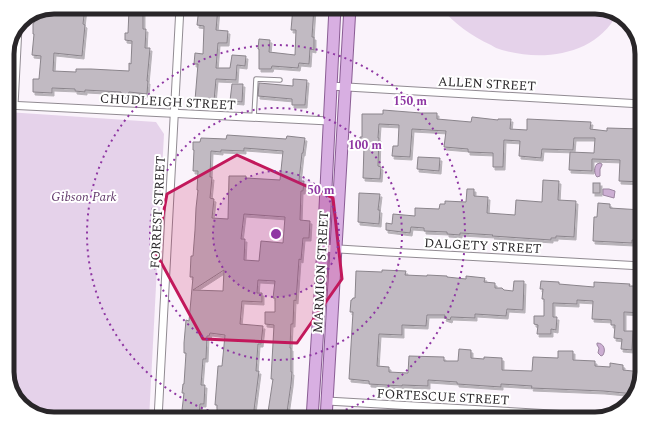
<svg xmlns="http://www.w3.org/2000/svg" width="649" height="426" viewBox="0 0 649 426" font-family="Spectral,serif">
  <defs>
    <filter id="shadow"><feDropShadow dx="2" dy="3" stdDeviation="0" flood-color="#0004"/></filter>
  </defs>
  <rect width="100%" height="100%" fill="#faf3fb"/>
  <g fill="#e5d2ea">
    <path d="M440,7H595L617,14C596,55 543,62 502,50C498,49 494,47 491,45C471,36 454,23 440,7Z"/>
    <path d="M7,112L156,122L164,134L149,419H54L28,411L7,375Z"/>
  </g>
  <g fill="#ccaed3" stroke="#9b85a0">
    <path d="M600,163L602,164V165L600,169V176L597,177C594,174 594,167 597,164Z"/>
    <path d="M603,189H609L615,191L614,198L603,195Z"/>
    <path d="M597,343C604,343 606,350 603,355L601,356L598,353L599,348L597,345Z"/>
  </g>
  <g fill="#c1bac2" stroke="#8a848b" fill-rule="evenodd" filter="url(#shadow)">
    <path d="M54,7H85L83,24L85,25L82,56L54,53L53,71L76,72V69H91L129,71V63L131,64L132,41L125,40V33H128L129,10L143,11V29H146L145,48H150L147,81H148L147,94L129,92L128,96L121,95V92L85,90V92L75,91V89L52,88V93L33,92V79H39L41,56L32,55L34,34H33V23H34L35,15Z"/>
    <path d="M199,7H218L216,30L228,31L227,43H218L216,68H230L232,55L246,56L245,66L237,65L236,80L216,79L214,101L195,100L198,64H194L195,53L203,54L204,26L197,25Z"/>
    <path d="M293,7H314L312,37H314V50L310,49L309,64L299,63L298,68L272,66L271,69H259V49H258L259,39L270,40L269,52L295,55L296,30H291Z"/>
    <path d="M293,79L307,80L305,105H292V99L258,96L259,83L293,86Z"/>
    <path d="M232,84H243L242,102L230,101Z"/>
    <path d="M383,110L421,113H437V119L471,122L472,117L498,120V119H511L510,129L527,130V119L591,122L590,129L607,131V128L642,129V182L619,181L620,160L592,159V171L569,170L570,152L594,153L595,138H574L573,150L542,149L541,158L519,156L520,141L504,140L503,167H493V153L468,152V149L444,147L446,131L412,129L410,157L392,156L393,146H398L399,125L379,124L378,138H379L378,166L381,167L380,179L363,178L364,146H360V137H362V114H383Z"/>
    <path d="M227,135L286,139L287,136L305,138L303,153H302L299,181H304L303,191H301L300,220L310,221L309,238H303L301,260L299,259L296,301L294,300L293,324H291L290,348H291V372H292L291,384L286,419H217V405H215L218,366H222L225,335L210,333L209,336H207L206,359H203L201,385H205L204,404H200L199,419H181L184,393H182L183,384H184L186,353H184V343L186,320L189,321L193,277H190L191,256H193L195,230L196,208L198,190H197L198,171H193L194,150H193V142H200L201,138L226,139ZM244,148L283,151L280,180L246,178V176H229L228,219L212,218L214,199L210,198L212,177H210L211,151L221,152V150L244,151ZM244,214L285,217L283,243L261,241L259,261L244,260L245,239H241ZM224,270L223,291L193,290ZM258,280L275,281L273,298H275V312H265V324L274,325L271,379H273L268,412L254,410L259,371H256L258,344H261L263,326L240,324L242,301L262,302V293H257Z"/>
    <path d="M418,157L440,158L439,171L417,169Z"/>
    <path d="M543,180L559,181L558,200L576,201L574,237L556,236V238H551V240L492,236L493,235L460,233V235L447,234V232L424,231V228L411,227L410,233L386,230V223L392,224L393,214L415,216V208L439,209L440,204H445V201L466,202L467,189H474V196L488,197L487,213L515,215L516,200L542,202Z"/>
    <rect x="593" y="183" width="7" height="10"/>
    <path d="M359,193L380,194L378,210H380L379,224L358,222Z"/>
    <path d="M598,203L610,204V208L642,210V241L632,240V243L593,241L594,217H597Z"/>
    <path d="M382,270L406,271L405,275L427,276V275L447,276V277L466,279V276L485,278L484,282L495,283V288H502L504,290L513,291L514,281H524L523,310L507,309L506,316L475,314V318L451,317L450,320L444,318L445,315H427L426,326L402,325V335L379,334L377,366L389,367V372L408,373L409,356L444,357V361H458L459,349L471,350V358L484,359V357L502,358V370L532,371L533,357L558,358V351H573V360L595,361V366L610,367V363L623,365V370L642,372L635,394L603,391L531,388L532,386L501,384V387L457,384V382L428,380V386L402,385V386L369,384V381L349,379L353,312H350L351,300H352L353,298H355L356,271L382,272Z"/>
    <path d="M541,281L559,282V284L594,287V282L630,284L629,286H642V313L624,312V331H633L632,350L621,349L622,339L614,338L615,325H611V320L592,319L593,301L577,300V304L553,303V317H557L556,330L551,329V334H537L538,325L534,324V316H544V299H542L543,289H540Z"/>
  </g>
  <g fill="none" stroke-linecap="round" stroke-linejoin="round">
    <defs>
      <path id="lane" d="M254,117L256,79L280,80"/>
      <g id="street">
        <path d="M330,86L642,104"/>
        <path d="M7,105L329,121"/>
        <path d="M14,106L18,27"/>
        <path d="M323,248L388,252L464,256L642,266"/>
        <path d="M7,282L9,253"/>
        <path d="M327,401L605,417"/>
        <path d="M158,419L180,7"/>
      </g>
      <g id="primary">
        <path d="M312,419L323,248L335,7"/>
        <path d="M326,419L350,7"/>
      </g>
    </defs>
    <use href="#lane" stroke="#918b92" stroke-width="5.5"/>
    <use href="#street" stroke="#918b92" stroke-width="9"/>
    <use href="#primary" stroke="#8a5d94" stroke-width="13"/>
    <use href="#lane" stroke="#fff" stroke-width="3.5"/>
    <use href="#street" stroke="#fff" stroke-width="7"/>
    <use href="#primary" stroke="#d8afe2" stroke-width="11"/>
  </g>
  <path fill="#c2185b" fill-opacity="0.2" stroke="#c2185b" stroke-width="3" stroke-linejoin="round" d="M237,155L333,198L342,279L297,343L203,339L156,253L167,194Z"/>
  <circle cx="276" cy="234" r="63" fill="#8f37a3" fill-opacity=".12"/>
  <g fill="none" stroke="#8f37a3" stroke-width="2" stroke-dasharray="2 4">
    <circle cx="276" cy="234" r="63"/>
    <circle cx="276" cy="234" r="126"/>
    <path d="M237 419A189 189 0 1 1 315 419"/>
  </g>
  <g text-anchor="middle" stroke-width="4" stroke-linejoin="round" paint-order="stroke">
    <g font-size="13" fill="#292629" stroke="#fff">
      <text transform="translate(487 83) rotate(3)" y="5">ALLEN STREET</text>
      <text transform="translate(168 101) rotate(3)" y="5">CHUDLEIGH STREET</text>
      <text transform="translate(157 212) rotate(-87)" y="5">FORREST STREET</text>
      <text transform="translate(483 245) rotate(3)" y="5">DALGETY STREET</text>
      <text transform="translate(320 272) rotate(-87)" y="5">MARMION STREET</text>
      <text transform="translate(443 396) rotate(3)" y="5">FORTESCUE STREET</text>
    </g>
    <g font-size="13" font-style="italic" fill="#61396a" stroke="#fff">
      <text x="84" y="201">Gibson Park</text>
    </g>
  </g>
  <path d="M0 0H649V426H0ZM54 14H595A40 40 0 0 1 635 54V372A40 40 0 0 1 595 412H54A40 40 0 0 1 14 372V54A40 40 0 0 1 54 14Z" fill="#fff" fill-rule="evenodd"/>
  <path fill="none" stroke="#292629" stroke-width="5" d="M54 14H595A40 40 0 0 1 635 54V372A40 40 0 0 1 595 412H54A40 40 0 0 1 14 372V54A40 40 0 0 1 54 14Z"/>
  <circle cx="276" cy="234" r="6" fill="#8f37a3" stroke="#fff" stroke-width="2"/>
  <g font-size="12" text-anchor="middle" font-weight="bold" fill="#8f37a3" stroke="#fff" stroke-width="4" stroke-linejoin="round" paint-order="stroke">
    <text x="410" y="105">150 m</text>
    <text x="365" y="149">100 m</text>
    <text x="321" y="194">50 m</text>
  </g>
</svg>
